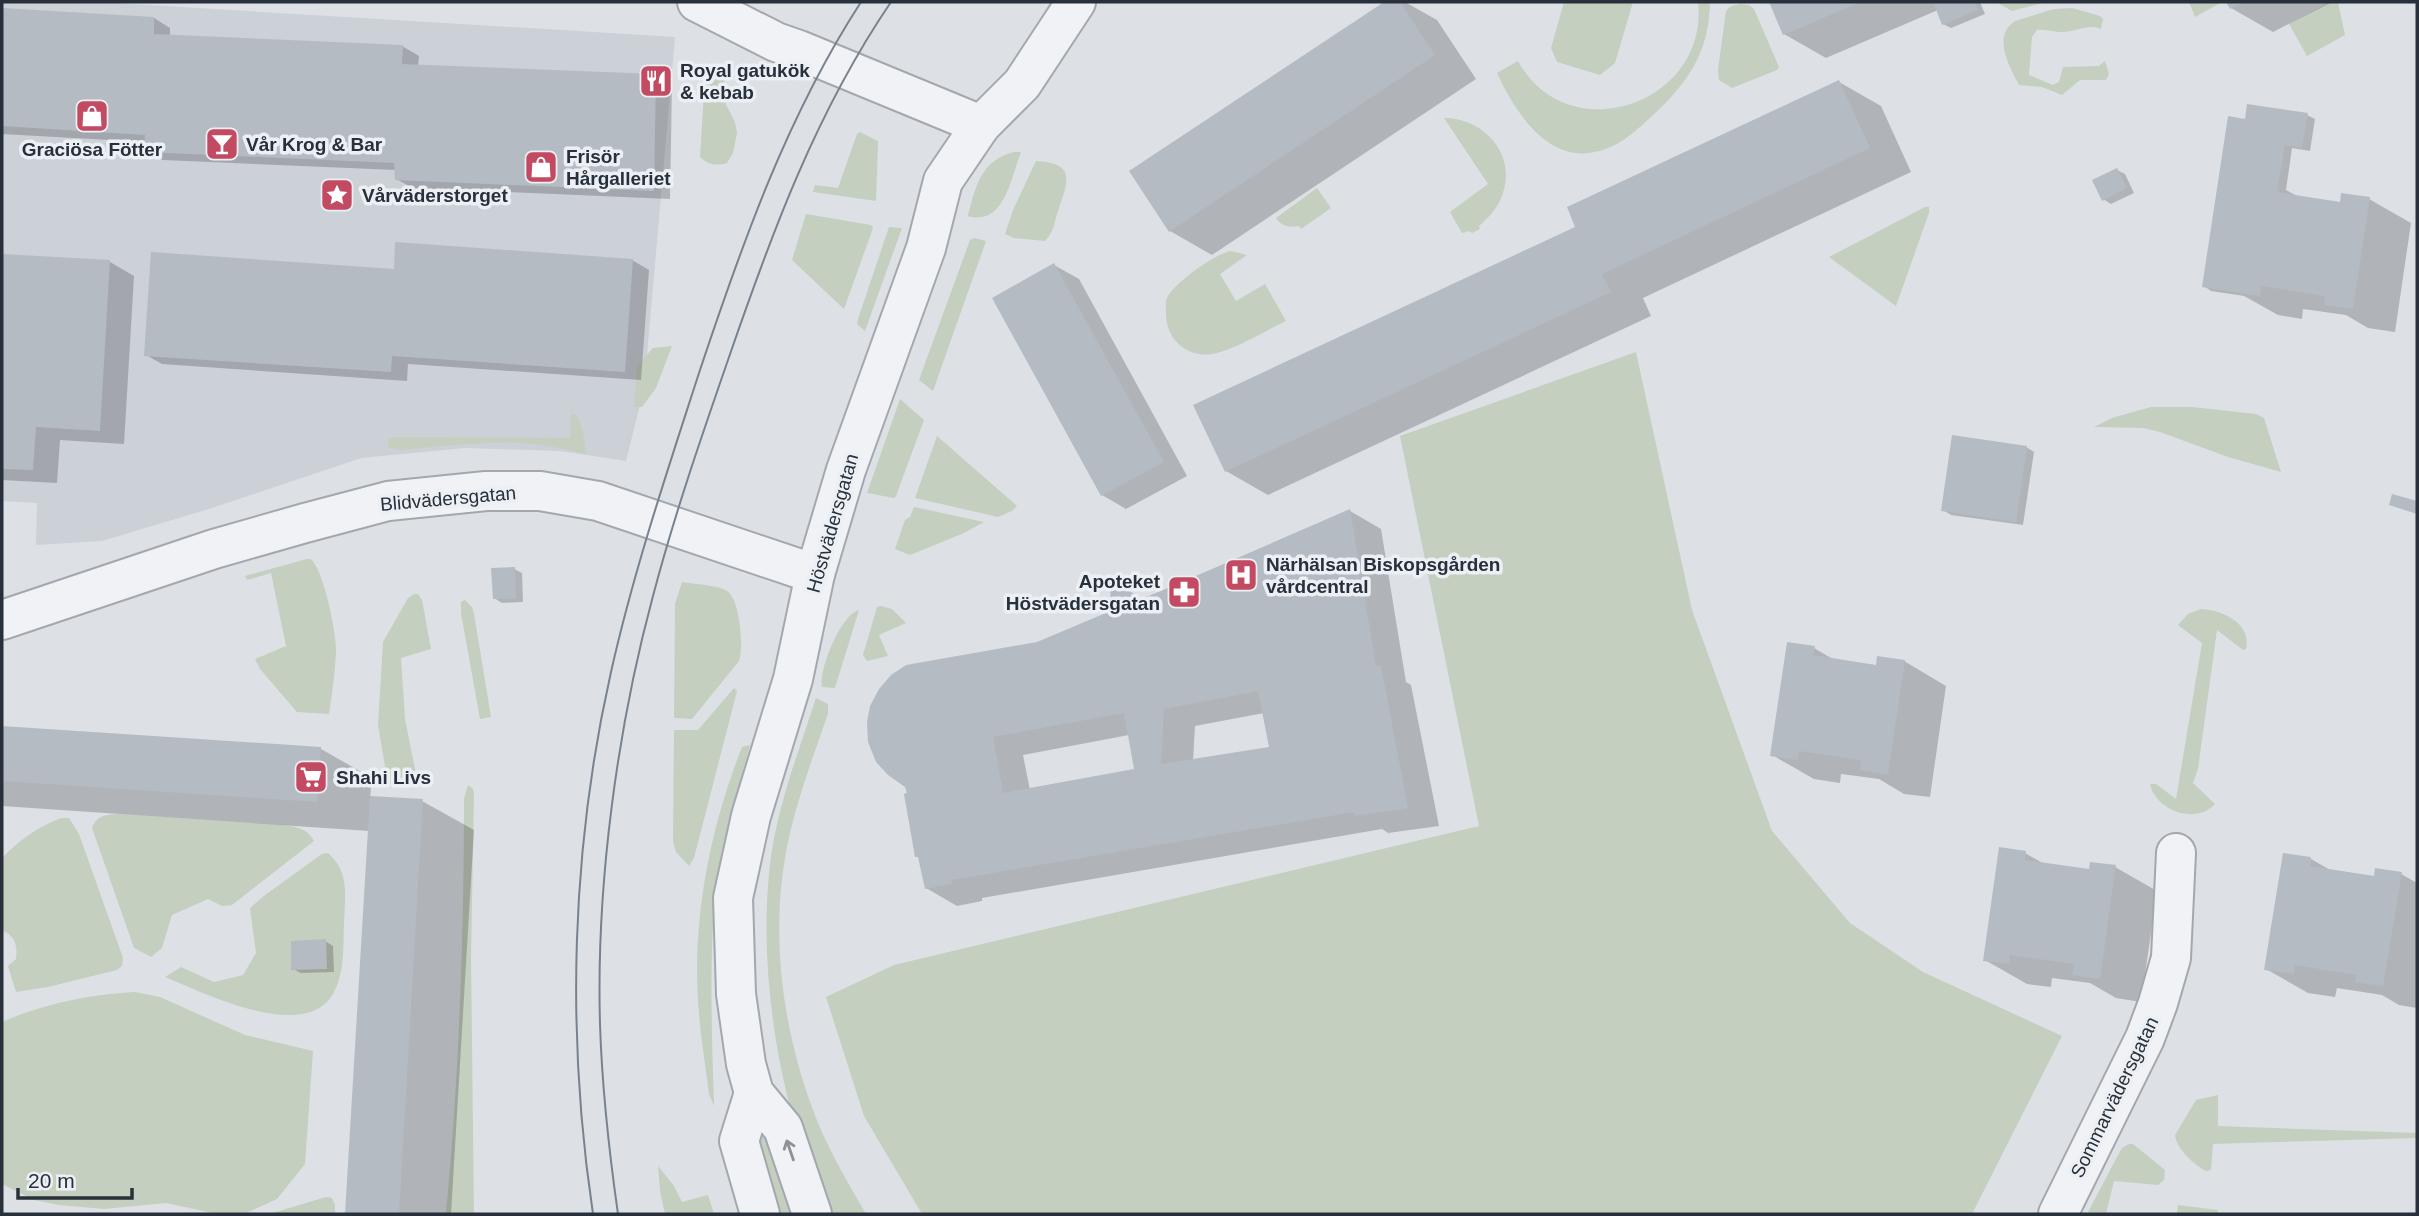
<svg xmlns="http://www.w3.org/2000/svg" width="2419" height="1216" viewBox="0 0 2419 1216" font-family="Arial,sans-serif">
  <rect width="100%" height="100%" fill="#dde1e6"/>
  <path fill="#ccd0d7" d="M2,2H98L675,37L644,389L626,461L560,451L465,448L361,458L212,508L102,541L36,545L37,503L2,501Z"/>
  <g fill="#c4cfbf">
    <path d="M1564,2H1633L1615,63L1600,75L1557,62L1551,48Z"/>
    <path d="M1698,2H1710C1709,53 1688,83 1651,117C1639,128 1624,142 1608,148C1553,171 1517,116 1497,73L1518,61C1568,152 1709,104 1698,2Z"/>
    <path d="M1996,2H2047L2012,11Z"/>
    <path d="M2189,2H2222L2195,17Z"/>
    <path d="M2330,2H2338L2345,35L2307,56L2289,24Z"/>
    <path d="M1741,4L1749,5L1754,9L1779,67L1777,70L1732,88L1719,80L1718,69L1726,11L1731,6Z"/>
    <path d="M2072,8L2100,16L2103,19L2101,29C2088,23 2074,33 2060,32C2052,32 2045,29 2037,30L2032,37L2029,75L2053,85L2059,82L2063,67L2099,66L2105,61L2109,74L2106,80H2080L2062,95L2042,87L2019,85C2009,66 1992,36 2015,21L2054,9Z"/>
    <path d="M720,71L724,72L726,105L735,122L737,133L733,153L727,163C716,166 708,165 700,157L704,92L707,82Z"/>
    <path d="M1444,118C1485,118 1518,156 1502,196C1497,209 1489,217 1479,226L1480,229L1472,233L1469,231L1462,233L1450,212L1488,184Z"/>
    <path d="M860,132L878,141L876,201L813,192L815,185L838,188L857,134Z"/>
    <path d="M1014,152H1021C1011,178 1004,227 968,216C975,186 982,160 1014,152Z"/>
    <path d="M1036,161C1078,163 1067,183 1058,211C1054,223 1054,232 1045,241L1014,238L1005,234L1013,210Z"/>
    <path d="M1317,188L1331,208L1301,229L1299,226C1288,228 1282,226 1276,218Z"/>
    <path d="M1925,207H1929V213L1896,306L1829,257Z"/>
    <path d="M806,214L871,225L873,228L844,309L792,260Z"/>
    <path d="M889,227L902,228L865,331L857,324L858,319Z"/>
    <path d="M974,238L986,241L933,391L919,380L970,240Z"/>
    <path d="M1231,251L1247,255L1220,274L1236,301L1265,284L1286,321C1264,331 1235,350 1212,354C1188,358 1166,340 1166,314C1166,309 1165,302 1167,298C1173,284 1216,253 1231,251Z"/>
    <path d="M672,346L656,388L642,407H634L637,366L653,348Z"/>
    <path d="M1636,352L1692,610L1772,831L1850,923L1923,972L2062,1036L1972,1214H922L864,1116L826,997L894,965L1479,826L1400,436Z"/>
    <path d="M900,399L924,420L896,496L894,498L867,493Z"/>
    <path d="M2151,407H2192L2256,414L2264,418L2281,472L2228,457L2160,432L2143,428L2094,427L2112,418Z"/>
    <path d="M571,414L577,415L583,432L586,454C571,451 557,447 542,445C495,439 446,446 399,450L388,447L389,439L396,437L570,438Z"/>
    <path d="M937,436L1017,506L1012,511L998,517L915,498Z"/>
    <path d="M914,507L984,522L964,533L910,555L895,549L905,520L910,517Z"/>
    <path d="M307,559H311C324,571 337,635 336,653C335,673 332,694 329,714L297,712L260,669L255,659L286,646L271,573L247,580L245,576Z"/>
    <path d="M682,582C693,584 718,585 727,591C740,599 744,648 739,661L692,719L674,718L675,604Z"/>
    <path d="M414,594H418L422,600L431,649L401,658L405,719L418,784H388L378,725L383,642L408,598Z"/>
    <path d="M465,600L472,607L474,614L491,717L480,719L461,613V602Z"/>
    <path d="M881,606L892,609L906,623L879,635L888,656L867,661L863,655L877,607Z"/>
    <path d="M2201,609C2222,610 2252,623 2246,649L2243,650L2217,630L2198,769L2193,783L2215,804C2196,825 2156,811 2150,784H2156L2176,799L2202,643L2178,625L2188,614Z"/>
    <path d="M859,610L835,688L822,687C818,672 840,615 859,610Z"/>
    <path d="M734,688L737,691L694,858L689,866L676,852L673,842L674,730H698Z"/>
    <path d="M816,698L828,704V714C813,757 796,802 787,847C770,934 782,1027 813,1110C826,1146 847,1181 866,1214H827C815,1181 802,1148 792,1114C770,1034 760,938 771,856C779,802 799,750 816,698Z"/>
    <path d="M750,745C737,795 720,846 715,897C709,966 712,1037 714,1106L709,1094C706,1068 701,1041 699,1014C691,924 709,831 742,747Z"/>
    <path d="M468,785L473,789L474,795L471,956L474,1214H446C459,1076 464,938 464,799Z"/>
    <path d="M118,814L283,825C297,827 307,828 314,841L232,905L222,906L208,899L172,915L162,948L151,957L134,948L92,828C97,815 105,815 118,814Z"/>
    <path d="M61,818H69L79,834L123,958L122,966L117,970L48,987L16,992L8,966L16,959C18,947 15,934 2,931V858C19,840 38,827 61,818Z"/>
    <path d="M328,853C350,872 345,896 344,923C343,945 345,971 334,992C307,1045 202,992 165,977L181,967L214,982L243,975L256,953L250,908L265,895L322,854Z"/>
    <path d="M135,992L160,997L245,1035L313,1051L305,1164L277,1199L244,1214H217L166,1203L104,1209L59,1205L34,1200L2,1184V1022C42,1004 91,994 135,992Z"/>
    <path d="M2218,1095V1126L2417,1133V1138L2213,1144L2211,1170L2206,1171C2194,1165 2176,1148 2175,1135L2196,1100Z"/>
    <path d="M768,1114L801,1214H778L751,1118Z"/>
    <path d="M2129,1144H2133L2165,1170L2164,1180L2158,1185L2114,1181L2106,1214H2087L2117,1157L2122,1148Z"/>
    <path d="M658,1166L674,1186L682,1202L708,1195L714,1214H665L660,1191Z"/>
    <path d="M326,1197L332,1198L335,1205V1214H269Z"/>
    <path d="M2178,1205L2218,1210V1214H2177Z"/>
  </g>
  <g fill="#0003" fill-rule="evenodd">
    <path d="M1387,2H1405L1437,20L1476,79L1212,255L1170,231L1131,172Z"/>
    <path d="M1771,2H1980L1985,14L1951,28L1943,24L1938,10L1826,58L1784,34Z"/>
    <path d="M2228,2H2332L2273,32L2231,8Z"/>
    <path d="M2,10L154,18L170,28V36L402,46L419,56L418,66L656,76L672,85L670,199L413,188L396,179V170L163,160L146,151V142L2,134Z"/>
    <path d="M1839,82L1881,106L1911,172L1643,298L1651,316L1268,495L1226,471L1578,227Z"/>
    <path d="M2307,115L2315,119L2310,151L2292,148L2286,190L2299,197L2341,204L2369,199L2411,223L2395,332L2368,328L2346,315L2303,309L2302,319L2278,315L2244,296L2211,291L2204,286L2247,121Z"/>
    <path d="M2117,170L2125,174L2134,193L2111,204L2103,199Z"/>
    <path d="M2,255L110,262L134,276L124,444L60,440L57,483L2,480Z"/>
    <path d="M632,260L649,270L641,380L408,364L407,381L162,364L146,355L395,271Z"/>
    <path d="M1054,265L1079,279L1187,476L1126,509L1102,495Z"/>
    <path d="M2026,447L2034,452L2023,525L1951,515L1943,510Z"/>
    <path d="M1350,511L1381,529L1406,682L1411,685L1439,826L1388,833L1382,829L982,898V901L957,906L926,888L920,858L1038,643ZM1264,713L1271,749L1193,761L1195,726ZM1129,735L1136,770L1030,790L1023,755Z"/>
    <path d="M514,569L522,573L523,602L502,603L494,598Z"/>
    <path d="M1814,648L1836,661L1877,667L1904,661L1946,686L1930,797L1904,794L1879,779L1841,774L1840,783L1814,779L1772,755Z"/>
    <path d="M2,727L321,749L372,778L370,798L422,801L474,830L451,1214H347L369,831L2,806Z"/>
    <path d="M2025,853L2046,865L2090,871L2115,867L2157,891L2141,1002L2116,998L2090,983L2052,978L2051,987L2027,984L1985,960Z"/>
    <path d="M2311,859L2332,871L2375,878L2401,874L2417,883V1008L2399,1005L2382,995L2337,988L2335,997L2308,993L2266,969Z"/>
    <path d="M325,941L333,946L334,972L301,973L293,969Z"/>
  </g>
  <g fill="#b5bbc2" fill-rule="evenodd">
    <path d="M1384,2H1400L1435,55L1169,232L1129,171Z"/>
    <path d="M1769,2H1861L1783,35Z"/>
    <path d="M1938,2H1975L1978,10L1942,25L1934,4Z"/>
    <path d="M2226,2H2244L2230,9Z"/>
    <path d="M2,8L154,17V34L403,45L402,64L656,74L654,191L395,180L394,163L144,152L145,135L2,126Z"/>
    <path d="M1839,80L1870,148L1602,274L1611,292L1225,472L1193,405L1575,227L1567,207Z"/>
    <path d="M2247,104L2308,113L2302,148L2285,145L2277,192L2340,202L2341,193L2370,197L2353,309L2324,305L2325,296L2261,286L2260,296L2202,287L2228,116L2245,119Z"/>
    <path d="M2117,168L2127,188L2102,201L2092,180Z"/>
    <path d="M395,242L633,259L625,372L392,356L391,372L144,356L151,252L394,269Z"/>
    <path d="M2,254L110,260L100,431L36,427L33,470L2,469Z"/>
    <path d="M1054,263L1164,462L1101,496L992,298Z"/>
    <path d="M1952,435L2027,446L2016,522L1941,511Z"/>
    <path d="M2392,494L2417,501V514L2389,505Z"/>
    <path d="M1350,509L1376,666H1381L1408,808L1355,816L1354,812L951,880L952,884L925,889L918,857H915L904,794L907,793L905,787L888,775L876,762L868,742L867,722L870,706L879,689L891,675L906,665L1037,642L1113,610L1108,579L1143,599ZM1258,691L1269,747L1161,764L1164,709ZM1124,713L1134,769L1003,793L993,737Z"/>
    <path d="M515,567L516,599H493L491,568Z"/>
    <path d="M1787,642L1815,646L1813,655L1876,665L1877,656L1905,660L1888,775L1860,770L1861,760L1799,751L1798,760L1770,756Z"/>
    <path d="M2,726L321,747L317,802L2,781Z"/>
    <path d="M370,796L423,799L399,1214H345Z"/>
    <path d="M1999,847L2026,851L2025,860L2089,869L2090,862L2116,865L2100,979L2072,975L2074,964L2010,955L2009,964L1983,961Z"/>
    <path d="M2283,853L2311,857L2310,866L2374,876L2375,868L2402,872L2383,986L2355,982L2356,975L2295,965L2294,974L2264,970Z"/>
    <path d="M326,939L327,969L291,970V941Z"/>
  </g>
  <g fill="none" stroke-linecap="round" stroke-linejoin="round">
    <defs>
      <g id="minor">
        <path d="M697,2L776,42L799,50L981,125"/>
        <path d="M2,620L214,549L305,523L388,501L486,491H540L598,501L815,574"/>
        <path d="M754,1093L739,1141L760,1214"/>
        <path d="M812,1214L783,1128L754,1093L746,1064L736,994L733,898L751,816L793,679L815,574L846,470L926,248L943,181L981,125L1022,84L1076,2"/>
        <path d="M2058,1214L2145,1038L2158,1003L2171,958L2176,853"/>
      </g>
    </defs>
    <use href="#minor" stroke="#a3a8af" stroke-width="42"/>
    <use href="#minor" stroke="#f0f2f5" stroke-width="38"/>
    <g stroke="#78828e" stroke-width="2">
      <path d="M593,1214C566,1034 571,849 611,672C634,570 667,472 699,373C742,244 787,116 861,2"/>
      <path d="M618,1214C609,1151 602,1088 600,1024C596,886 617,729 653,596C674,516 701,438 728,360C771,235 816,112 891,2"/>
    </g>
  </g>
  <defs><path id="oneway-shaft" d="M-6 0H5M1.5-3L5.5 0L1.5 3" fill="none" stroke-width="1.6" stroke-linecap="round" stroke-linejoin="round" transform="scale(1.75)"/></defs>
  <use stroke="#8c9198" href="#oneway-shaft" transform="translate(790 1150) rotate(-109)"/>
  <defs>
    <symbol id="restaurant-square" viewBox="-11 -11 22 22"><rect x="-9" y="-9" width="18" height="18" rx="4" fill="#c34a63" stroke="#ecf0f4"/><path d="M-5-6h1v4h1v-4h1v4h1v-4h1v5L-1.5 .5V6h-2V.5L-5-1ZM5-6V6H3V1.5H1.5Q1.5-4 5-6Z" fill="#fff"/></symbol>
    <symbol id="shop-square" viewBox="-11 -11 22 22"><rect x="-9" y="-9" width="18" height="18" rx="4" fill="#c34a63" stroke="#ecf0f4"/><path d="M-5-2.5h2.3a2.7 3.5 0 0 1 5.4 0H5L5.5 6h-11ZM-1.5-2.5h3a1.5 2.3 0 0 0-3 0Z" fill="#fff"/></symbol>
    <symbol id="bar-square" viewBox="-11 -11 22 22"><rect x="-9" y="-9" width="18" height="18" rx="4" fill="#c34a63" stroke="#ecf0f4"/><path d="M-6-5H6L.8 .8V4.5H3.5V6h-7V4.5H-.8V.8Z" fill="#fff"/></symbol>
    <symbol id="sight-square" viewBox="-11 -11 22 22"><rect x="-9" y="-9" width="18" height="18" rx="4" fill="#c34a63" stroke="#ecf0f4"/><path d="M0-6L1.8-2.2L6-1.7L2.9 1.2L3.7 5.4L0 3.3L-3.7 5.4L-2.9 1.2L-6-1.7L-1.8-2.2Z" fill="#fff"/></symbol>
    <symbol id="hospital-square" viewBox="-11 -11 22 22"><rect x="-9" y="-9" width="18" height="18" rx="4" fill="#c34a63" stroke="#ecf0f4"/><path d="M-5-5h3v3.5h4V-5h3V5h-3V1.5h-4V5h-3Z" fill="#fff"/></symbol>
    <symbol id="pharmacy-square" viewBox="-11 -11 22 22"><rect x="-9" y="-9" width="18" height="18" rx="4" fill="#c34a63" stroke="#ecf0f4"/><path d="M-2-6h4v4h4v4h-4v4h-4v-4h-4v-4h4Z" fill="#fff"/></symbol>
    <symbol id="supermarket-square" viewBox="-11 -11 22 22"><rect x="-9" y="-9" width="18" height="18" rx="4" fill="#c34a63" stroke="#ecf0f4"/><path d="M-6-5.5h2.5l.6 2H6L4.5 2H-2.5L-4.4-4H-6ZM-1.5 3.2a1.3 1.3 0 1 0 .1 0ZM3 3.2a1.3 1.3 0 1 0 .1 0Z" fill="#fff"/></symbol>
  </defs>
  <g fill-rule="evenodd">
    <use href="#restaurant-square" x="637" y="62" width="38" height="38"/>
    <use href="#shop-square" x="73" y="97" width="38" height="38"/>
    <use href="#bar-square" x="203" y="125" width="38" height="38"/>
    <use href="#shop-square" x="522" y="148" width="38" height="38"/>
    <use href="#sight-square" x="318" y="176" width="38" height="38"/>
    <use href="#hospital-square" x="1222" y="556" width="38" height="38"/>
    <use href="#pharmacy-square" x="1165" y="573" width="38" height="38"/>
    <use href="#supermarket-square" x="292" y="758" width="38" height="38"/>
  </g>
  <g text-anchor="middle" stroke-width="7" stroke-linejoin="round" paint-order="stroke">
    <g font-size="19" font-weight="bold" fill="#28303b" stroke="#ecf0f4" text-anchor="start">
      <text x="680" y="77">Royal gatukök<tspan x="680" dy="22">&amp; kebab</tspan></text>
      <text x="246" y="151">Vår Krog &amp; Bar</text>
      <text x="92" y="156" text-anchor="middle">Graciösa Fötter</text>
      <text x="566" y="163">Frisör<tspan x="566" dy="22">Hårgalleriet</tspan></text>
      <text x="362" y="202">Vårväderstorget</text>
      <text x="1266" y="571">Närhälsan Biskopsgården<tspan x="1266" dy="22">vårdcentral</tspan></text>
      <text x="1160" y="588" text-anchor="end">Apoteket<tspan x="1160" dy="22">Höstvädersgatan</tspan></text>
      <text x="336" y="784">Shahi Livs</text>
    </g>
    <g font-size="19" fill="#28303b" stroke="#ecf0f4">
      <text transform="translate(448 498) rotate(-5)" y="7">Blidvädersgatan</text>
      <text transform="translate(832 523) rotate(-74)" y="7">Höstvädersgatan</text>
      <text transform="translate(2114 1097) rotate(-64)" y="7">Sommarvädersgatan</text>
    </g>
  </g>
  <rect width="2419" height="1216" fill="none" stroke="#28303b" stroke-width="7"/>
  <path d="M18 1188v10h114v-10" fill="none" stroke="#28303b" stroke-width="3.5"/>
  <text x="28" y="1188" font-size="21" fill="#28303b" stroke="#ecf0f4" stroke-width="5" paint-order="stroke">20 m</text>
</svg>
